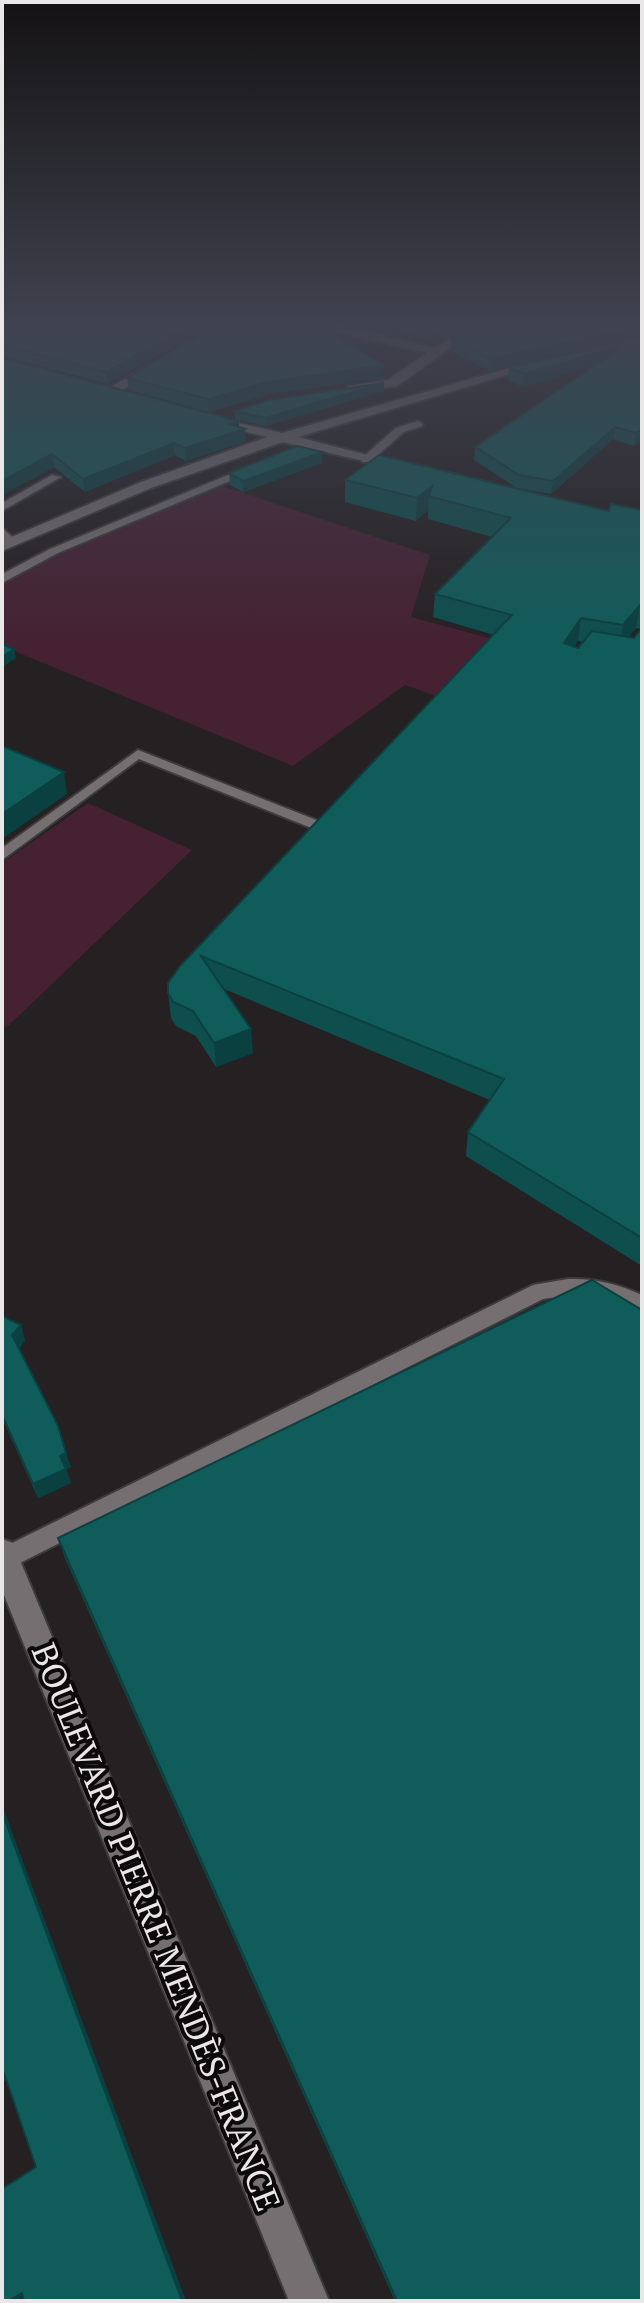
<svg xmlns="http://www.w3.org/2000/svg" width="644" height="2303" viewBox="0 0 644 2303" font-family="'PT Serif',serif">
  <rect width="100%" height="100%" fill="#252022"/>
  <g fill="#452132">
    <path d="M222,486L430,555L411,617L500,641L444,699L405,685L293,766L2,646V585L60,553Z"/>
    <path d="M88,803L192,850L7,1027L2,1025V863Z"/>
  </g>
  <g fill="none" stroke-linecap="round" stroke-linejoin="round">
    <defs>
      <g id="lane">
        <path d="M418,421L423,424L422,426L404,432L370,462H362V458L396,428Z"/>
        <path d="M252,465L257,468L256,470L58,553L2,583V574L50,549Z"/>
        <path d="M52,475L61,477L2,511V503Z"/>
        <path d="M2,528L15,539V543H7L2,538Z"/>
        <path d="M138,750L324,823L326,826L319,830L314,829L139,759L2,860V848Z"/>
        <path d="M568,1279C595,1278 618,1284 642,1295V1312C601,1298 588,1292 543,1299L12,1567L2,1569V1548L533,1285Z"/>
      </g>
      <g id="street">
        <path d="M340,325L435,348L469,325H482L397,386L353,393L347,389L348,386L388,380L427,353L336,332V326Z"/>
        <path d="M534,361L544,364L298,437L406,465V471L283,442L151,488L2,551V541L141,482L267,437L203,421V415L282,433Z"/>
        <path d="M149,364L159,367L116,394L105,391Z"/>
      </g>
      <path id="secondary" d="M2,1539L13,1543L17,1553L329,2301H289L2,1590Z"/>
    </defs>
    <use href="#lane" stroke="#3e3b3c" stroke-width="4"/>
    <use href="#street" stroke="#3e3b3c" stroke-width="4"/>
    <use href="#secondary" stroke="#3e3b3c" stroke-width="4"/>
    <use href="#lane" fill="#756f71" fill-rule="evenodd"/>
    <use href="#street" fill="#756f71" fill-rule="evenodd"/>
    <use href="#secondary" fill="#756f71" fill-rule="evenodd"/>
  </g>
  <g fill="#0e4f4e" fill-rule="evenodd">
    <path d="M2,325H210L108,384L2,356Z"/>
    <path d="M396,325H464L436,344Z"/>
    <path d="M642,325V337L490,371L450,351L451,339Z"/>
    <path d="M642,338V440L634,446L613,439L551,494L517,488L474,460L475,447L595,365L523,387L508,380L509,367Z"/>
    <path d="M2,358L239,421V427L246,441L186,461L175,455L85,492L54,467L2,495Z"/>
    <path d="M127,378H383L268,394L209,412L129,390Z"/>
    <path d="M384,391L265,426L235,419V411Z"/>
    <path d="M322,463L243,492L230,485L229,473Z"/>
    <path d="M345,480L609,511L642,510V1266L466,1156L468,1132L490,1100L224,989L253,1053L216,1067L196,1036L176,1026L171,1018L168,993L494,635L433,617L435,594L492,537L428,519V510L416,521L345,502ZM636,628L641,629L634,638L628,637ZM578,641L583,642L578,648L574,647Z"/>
    <path d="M2,1313L4,1317L25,1340L19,1349L71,1467L66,1469L71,1483L38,1498L2,1418Z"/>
    <path d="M58,1538L642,2301H395L65,1558Z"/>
  </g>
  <g fill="#0b4040">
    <path d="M189,325H210L108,384L106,372Z"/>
    <path d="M447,325H464L436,344V332Z"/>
    <path d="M642,326V337L490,371L491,359Z"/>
    <path d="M625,345L623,357L523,387L524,374Z"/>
    <path d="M384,365L383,378L268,394L209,412L208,399L267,382Z"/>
    <path d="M384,383V391L265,426V418Z"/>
    <path d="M239,421V431L245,429L246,441L186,461L185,448L229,424Z"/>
    <path d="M615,427L613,439L551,494L553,481Z"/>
    <path d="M642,429V440L634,446L636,433Z"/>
    <path d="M174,443L175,455L85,492L83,479Z"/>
    <path d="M322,452V463L243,492V481Z"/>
    <path d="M52,454L54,467L2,495V481Z"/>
    <path d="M432,486L429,496L428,510L416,521L417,498Z"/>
    <path d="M640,605L636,628L619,649L623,625Z"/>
    <path d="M581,618L578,641L560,667L564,643Z"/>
    <path d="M14,649L16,658L2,667V657Z"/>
    <path d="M64,772L67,794L2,839V814Z"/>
    <path d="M251,1029L253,1053L216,1067L214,1043Z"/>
    <path d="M21,1325L25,1340L17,1351L12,1335Z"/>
    <path d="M66,1453L71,1467L66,1469L71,1483L38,1498L33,1484L60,1456Z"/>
    <path d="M2,1805L186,2301H182L2,1812Z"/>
    <path d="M4,2073L11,2078L2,2083V2074Z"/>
    <path d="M22,2293H29L16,2301H8Z"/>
  </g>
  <g fill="#105c5b" stroke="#0b4040" stroke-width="2">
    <path d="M2,325H189L106,372L2,345Z"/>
    <path d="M216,325H315L384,365L267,382L208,399L127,378Z"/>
    <path d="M421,325H447L436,332Z"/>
    <path d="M472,325H642V326L491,359L451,339Z"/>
    <path d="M642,338V429L636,433L615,427L553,481L519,475L475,447L625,345L524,374L509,367Z"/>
    <path d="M2,358L239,421L229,424L245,429L185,448L174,443L83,479L52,454L2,481Z"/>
    <path d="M384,383L265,418L235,411L270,400Z"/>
    <path d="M297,446L322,452L243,481L229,473Z"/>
    <path d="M379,455L609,511L611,504L642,510V605H640L623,625L581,618L564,643L578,648L592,631L634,638L642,628V1238L468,1132L504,1079L201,956L251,1029L214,1043L193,1011L173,1002L168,993V983L180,966L512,615L435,594L511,518L429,496L432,486L417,498L345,480Z"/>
    <path d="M2,644L14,649L2,657Z"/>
    <path d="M2,746L64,772L2,814Z"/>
    <path d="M592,1280L642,1310V2301H397L58,1538Z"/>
    <path d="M2,1313L4,1317L21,1325L12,1335L58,1426L66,1453L60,1456L66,1469L33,1484L2,1415Z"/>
    <path d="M2,1812L182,2301H24L22,2293L8,2301H2V2189L36,2167L4,2073L2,2074Z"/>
  </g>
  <linearGradient id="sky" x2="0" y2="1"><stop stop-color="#141213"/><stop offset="0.5" stop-color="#40424f"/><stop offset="1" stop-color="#40424f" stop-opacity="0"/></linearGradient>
  <rect width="644" height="647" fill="url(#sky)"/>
  <g text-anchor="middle" stroke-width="8" stroke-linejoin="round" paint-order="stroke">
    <g font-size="34" fill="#eae7e8" stroke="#0d0a0b">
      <text transform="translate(156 1927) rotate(68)" y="12">BOULEVARD PIERRE MENDÈS-FRANCE</text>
    </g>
  </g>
  <rect width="644" height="2303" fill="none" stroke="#eae7e8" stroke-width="8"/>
</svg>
